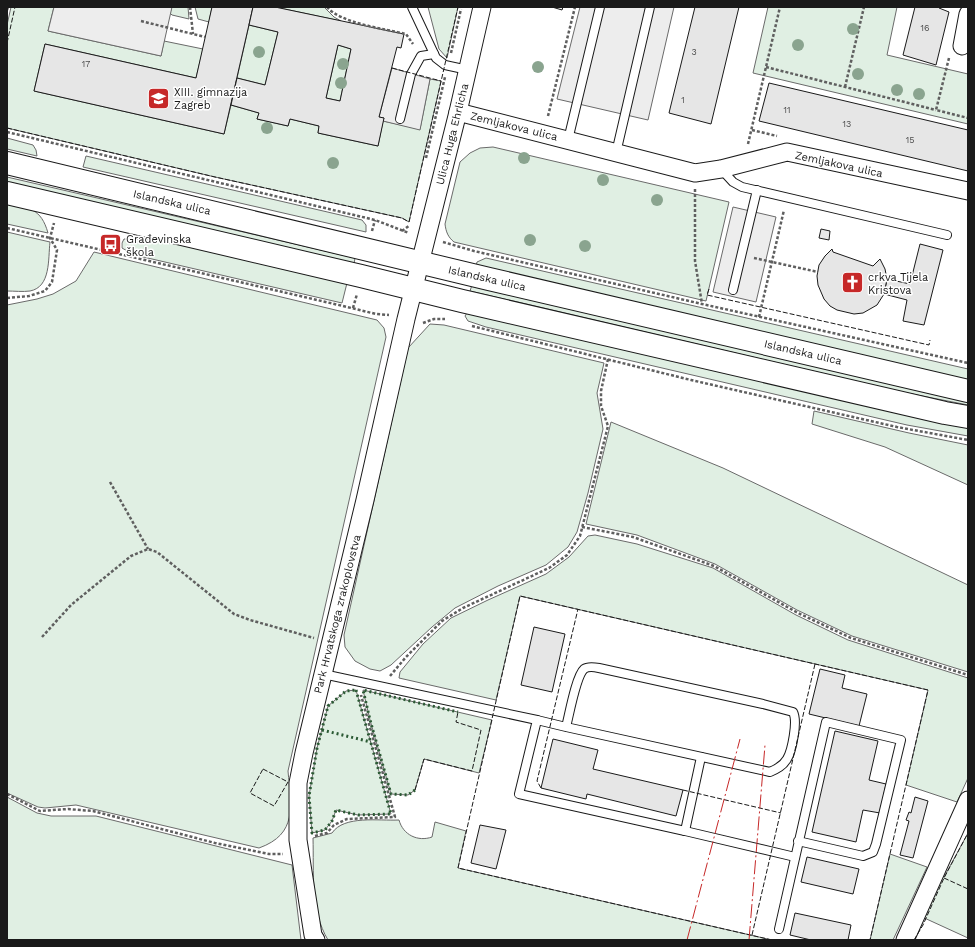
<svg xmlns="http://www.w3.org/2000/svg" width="975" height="947" viewBox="0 0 975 947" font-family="'Work Sans',sans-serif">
  <rect width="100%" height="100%" fill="#fff"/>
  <g fill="#e0efe3" stroke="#6a6a6a">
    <path d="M11,7H54L48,31L161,56L164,41L203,49L196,78L45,44L34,91L224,134L231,105L259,113L257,119L288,126L290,119L319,126L318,133L378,146L383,121L420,129L430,79L441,81L409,222L402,218L215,177L7,128V25Z"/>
    <path d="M172,7H188L189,19L172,15L170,13Z"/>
    <path d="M195,7H212L209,22L198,19Z"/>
    <path d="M275,7H324L334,17L341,21Z"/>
    <path d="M428,7H458L447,58L439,49Z"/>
    <path d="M768,7H897L887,55L968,74V124L753,73Z"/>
    <path d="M249,25L278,32L265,85L237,78Z"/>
    <path d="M338,45L351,49L340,101L326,98Z"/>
    <path d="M7,138L33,145L36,150L37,156L7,149Z"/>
    <path d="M493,147L729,202L706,301L454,242C448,237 446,232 445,224L460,162L470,153L480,148Z"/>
    <path d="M86,156L362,220L366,225V232L83,167Z"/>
    <path d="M7,177L355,258L354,264L7,183Z"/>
    <path d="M7,203C29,208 41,208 48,233L7,224Z"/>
    <path d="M7,232L50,242C48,259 51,287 30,291C23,292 14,291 7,291Z"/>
    <path d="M124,239L155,240L175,243L347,283L342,303L139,256L129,252L122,248V243Z"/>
    <path d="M94,252L377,320L384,328L386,337L288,771C291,806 298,834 259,848L76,805L45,808L38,807L7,793V305L37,299L53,294L76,281Z"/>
    <path d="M486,258L968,369V380L476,266L477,262Z"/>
    <path d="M472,285L968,399V405L902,392L470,291Z"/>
    <path d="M467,313L968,425V436L907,425L486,327L468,321L465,316Z"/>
    <path d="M430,324L444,325L604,363L597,393L603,429L588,493L577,532L568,547L546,565L498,586L455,608L432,627L391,665L380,671L370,669L355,661L345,647L344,635L408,348Z"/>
    <path d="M814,411L909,433L968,445V485L885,447L812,424Z"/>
    <path d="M611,422L723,468L968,585V672L852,636L797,610L715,564L637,535L586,524Z"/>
    <path d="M595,535L637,544L713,568L796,615L848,640L968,678V778L957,802L906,785L928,690L520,596L496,700L399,678L400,672L423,644L451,618L488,600L546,574L569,557L588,536Z"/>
    <path d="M356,690L391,814L358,815L336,810L332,821L325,830L312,833L309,796L317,748L328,706L346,691Z"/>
    <path d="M363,690L492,720L479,773L424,759L415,790L408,795L391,794L370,720Z"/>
    <path d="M7,797L37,813L51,816H96L292,865L301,940H7Z"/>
    <path d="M399,820C403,835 418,842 432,837L435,822L466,831L458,868L772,940H328C310,910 314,872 313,838L332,833C344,815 379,821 399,820Z"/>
    <path d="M968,833V938L920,916L939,875L944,877Z"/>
    <path d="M890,854L927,867L893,940H870Z"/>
  </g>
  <g fill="#ededed" stroke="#6a6a6a">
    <path d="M54,7H172L161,56L48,31Z"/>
    <path d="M580,7H674L648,120L557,99Z"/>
    <path d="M392,68L430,79L420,130L383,121L384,118L379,117Z"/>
    <path d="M733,207L776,217L756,302L713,292Z"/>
  </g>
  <g fill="#e6e6e6" stroke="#1a1a1a" fill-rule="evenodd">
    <path d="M212,7H253L224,134L34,91L45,44L196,78Z"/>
    <path d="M253,7H275L404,34L401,48L397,47L379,117L384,118L378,146L318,133L319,126L290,119L288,126L257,119L259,113L231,105L237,78L265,85L278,32L249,25ZM338,45L351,49L340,101L326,98Z"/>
    <path d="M552,7H563L562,10Z"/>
    <path d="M695,7H739L711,124L669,113Z"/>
    <path d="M915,7H939V8L949,12L936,65L903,55Z"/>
    <path d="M769,83L968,130V171L759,121Z"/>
    <path d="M821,229L830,231L829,240L819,238Z"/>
    <path d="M920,244L943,250L924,325L903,321L907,300L884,294L887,279L910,284Z"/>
    <path d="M832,249L833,252L873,266L880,259L885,269L887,279L884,294L877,305L863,313L854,314L837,310L830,306L824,299L818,285L817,276L819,265L825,256Z"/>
    <path d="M534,627L565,634L552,692L521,685Z"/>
    <path d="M820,669L845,675L842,688L867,694L859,726L809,714Z"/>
    <path d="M835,731L878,741L869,780L886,784L880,813L863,810L856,842L812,832Z"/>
    <path d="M553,739L598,750L593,769L683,790L676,816L587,794L586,799L541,788Z"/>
    <path d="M915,797L928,801L913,858L900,855L909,821L906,820L909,812L911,813Z"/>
    <path d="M480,825L506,830L496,869L471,863Z"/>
    <path d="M807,857L859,869L853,894L801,882Z"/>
    <path d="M795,913L851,925L848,940H811L790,935Z"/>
  </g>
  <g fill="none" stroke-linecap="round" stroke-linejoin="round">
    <defs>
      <g id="lane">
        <path d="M412,7L436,58L445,65L468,70"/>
        <path d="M400,119L411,74L421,56L434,54"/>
        <path d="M568,140L600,7"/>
        <path d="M616,153L650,7"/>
        <path d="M721,169L733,182L742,187L947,235"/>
        <path d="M733,290L757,190"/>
        <path d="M323,674L537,720L519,794L685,831L701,757"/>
        <path d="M537,720L566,727L770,772C777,769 783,766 787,759C792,751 798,721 793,712L763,704L599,668C594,667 588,666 584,669C576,676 569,716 566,727"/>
        <path d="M685,831L795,857"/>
        <path d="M779,929L826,722L901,740L876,844L873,852L863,856L798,841"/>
      </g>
      <g id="street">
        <path d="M962,46L968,14"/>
        <path d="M458,112L695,173L721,169L787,152L968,191"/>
        <path d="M316,940L313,935L298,840V783L304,753L365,500L406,319L458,112L482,7"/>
        <path d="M905,940L968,800"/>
      </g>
      <g id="secondary">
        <path d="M7,163L489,279L968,391"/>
        <path d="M7,193L361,276L462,301L945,413L968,417"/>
      </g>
    </defs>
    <use href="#lane" stroke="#1a1a1a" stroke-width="10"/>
    <use href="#street" stroke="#1a1a1a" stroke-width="19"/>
    <use href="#secondary" stroke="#1a1a1a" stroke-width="24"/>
    <g stroke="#5f5f5f" stroke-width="2.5" stroke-dasharray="3 2" stroke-linecap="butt">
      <path d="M190,7L193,34"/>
      <path d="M327,7C340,23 385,29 406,34L413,44"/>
      <path d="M7,10L8,7"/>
      <path d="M141,21L205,37"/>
      <path d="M451,53L461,9"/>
      <path d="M949,58L936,110L968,118"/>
      <path d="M766,67L936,110"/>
      <path d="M845,87L864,7"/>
      <path d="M548,116L575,7"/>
      <path d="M752,130L777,136"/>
      <path d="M7,132L375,220L409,233"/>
      <path d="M748,144L780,7"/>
      <path d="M426,158L445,77"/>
      <path d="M695,189V261L702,304"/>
      <path d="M7,228L343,306L376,314L389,315"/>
      <path d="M372,231L375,220"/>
      <path d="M402,231L410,225"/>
      <path d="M443,242L474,251L702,304L968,363"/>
      <path d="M754,258L818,272"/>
      <path d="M7,298L29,296L45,291L52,282L57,250L50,238L54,223"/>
      <path d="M353,308L357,294"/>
      <path d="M759,317L784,210"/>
      <path d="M423,323L434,319H445"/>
      <path d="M472,326L691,380L897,427L968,440"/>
      <path d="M110,482L148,549"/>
      <path d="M582,527L633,537L714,566L798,613L851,638L968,675"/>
      <path d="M42,637L71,605L131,556L148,549L157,552L234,614L250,620L314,638"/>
      <path d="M390,676L406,657L442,621L463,608L549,568L567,555L580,536L608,426L601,406V391L608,359"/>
      <path d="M7,794L40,811L68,809L93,811L215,843L269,854H283"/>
      <path d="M315,836L327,833L334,825L347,819L395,817L361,695"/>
    </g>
    <use href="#lane" stroke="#fff" stroke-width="8"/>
    <use href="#street" stroke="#fff" stroke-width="17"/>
    <use href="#secondary" stroke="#fff" stroke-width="22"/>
    <g stroke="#2b5a34" stroke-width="3" stroke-dasharray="2 3" stroke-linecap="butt">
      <path d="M356,690L391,814L358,815L336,810L332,821L325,830L312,833L309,796L317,748L328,706L346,691Z"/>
      <path d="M322,730L371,742"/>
      <path d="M415,790L408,795L391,794L370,720L363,690L458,712"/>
    </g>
    <g stroke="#1a1a1a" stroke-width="1" stroke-dasharray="5 2" stroke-linecap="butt">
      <path d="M7,43L15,7"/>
      <path d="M392,68L441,81"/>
      <path d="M7,128L215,177L402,218L409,222L458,7"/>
      <path d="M709,289L707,295L929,345L930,340"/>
      <path d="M263,769L288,782L274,806L250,793Z"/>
      <path d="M541,788L537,781L578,609"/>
      <path d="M415,790L424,759L472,771L481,730L456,722L458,712"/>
      <path d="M683,790L781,813"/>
      <path d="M944,878L968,889"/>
      <path d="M752,935L815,664"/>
      <path d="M772,940L458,868L520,596L928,690L870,940"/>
      <path d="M914,940L923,925L944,878L968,833"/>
    </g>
    <g stroke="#c62828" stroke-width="1" stroke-dasharray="14 3 2 3" stroke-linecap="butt">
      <path d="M687,940L740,739"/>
      <path d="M749,940L765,745"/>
    </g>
  </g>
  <g fill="#8aa48f">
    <circle cx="853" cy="29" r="6"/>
    <circle cx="798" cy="45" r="6"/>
    <circle cx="259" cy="52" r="6"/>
    <circle cx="343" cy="64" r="6"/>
    <circle cx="538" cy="67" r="6"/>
    <circle cx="858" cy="74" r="6"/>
    <circle cx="341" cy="83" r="6"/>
    <circle cx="897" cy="90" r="6"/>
    <circle cx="919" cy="94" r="6"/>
    <circle cx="267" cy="128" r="6"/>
    <circle cx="524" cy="158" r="6"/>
    <circle cx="333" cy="163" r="6"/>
    <circle cx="603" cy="180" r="6"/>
    <circle cx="657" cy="200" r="6"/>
    <circle cx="530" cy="240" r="6"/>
    <circle cx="585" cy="246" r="6"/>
  </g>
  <defs>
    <symbol id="school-square" viewBox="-11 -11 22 22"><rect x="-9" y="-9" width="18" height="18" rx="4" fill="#c62828" stroke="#fff"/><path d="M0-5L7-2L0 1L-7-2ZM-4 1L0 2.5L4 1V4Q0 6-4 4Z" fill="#fff"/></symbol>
    <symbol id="bus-square" viewBox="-11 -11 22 22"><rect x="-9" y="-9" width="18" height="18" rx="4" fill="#c62828" stroke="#fff"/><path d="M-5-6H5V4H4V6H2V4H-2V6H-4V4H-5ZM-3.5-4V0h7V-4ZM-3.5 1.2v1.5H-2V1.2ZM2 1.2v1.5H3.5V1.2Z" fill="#fff"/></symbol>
    <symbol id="church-square" viewBox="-11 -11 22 22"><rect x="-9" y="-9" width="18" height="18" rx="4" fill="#c62828" stroke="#fff"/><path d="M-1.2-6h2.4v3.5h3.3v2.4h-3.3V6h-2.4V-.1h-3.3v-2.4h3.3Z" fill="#fff"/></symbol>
  </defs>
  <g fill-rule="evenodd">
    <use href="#school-square" x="146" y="86" width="25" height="25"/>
    <use href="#bus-square" x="98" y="232" width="25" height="25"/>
    <use href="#church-square" x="840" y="270" width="25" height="25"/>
  </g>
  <g text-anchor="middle" stroke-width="3" stroke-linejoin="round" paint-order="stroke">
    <g font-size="9" fill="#4d4d4d">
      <text x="925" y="31">16</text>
      <text x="694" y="55">3</text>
      <text x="86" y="67">17</text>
      <text x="683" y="103">1</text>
      <text x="787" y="113">11</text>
      <text x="847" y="127">13</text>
      <text x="910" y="143">15</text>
    </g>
    <g font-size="11" fill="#1a1a1a" stroke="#fff" text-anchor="start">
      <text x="174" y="96">XIII. gimnazija<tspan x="174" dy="13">Zagreb</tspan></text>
      <text x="126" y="243">Građevinska<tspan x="126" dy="13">škola</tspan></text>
      <text x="868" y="281">crkva Tijela<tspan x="868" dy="13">Kristova</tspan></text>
    </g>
    <g font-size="11" fill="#1a1a1a" stroke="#fff">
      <text transform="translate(514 126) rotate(14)" y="4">Zemljakova ulica</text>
      <text transform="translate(452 134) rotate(-76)" y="4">Ulica Huga Ehrlicha</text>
      <text transform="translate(839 164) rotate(12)" y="4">Zemljakova ulica</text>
      <text transform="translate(172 202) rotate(13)" y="4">Islandska ulica</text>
      <text transform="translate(487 278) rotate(13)" y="4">Islandska ulica</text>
      <text transform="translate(803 352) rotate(13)" y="4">Islandska ulica</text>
      <text transform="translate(337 614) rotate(-76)" y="4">Park Hrvatskoga zrakoplovstva</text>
    </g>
  </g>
  <rect width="975" height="947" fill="none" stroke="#1a1a1a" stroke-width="16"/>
</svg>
